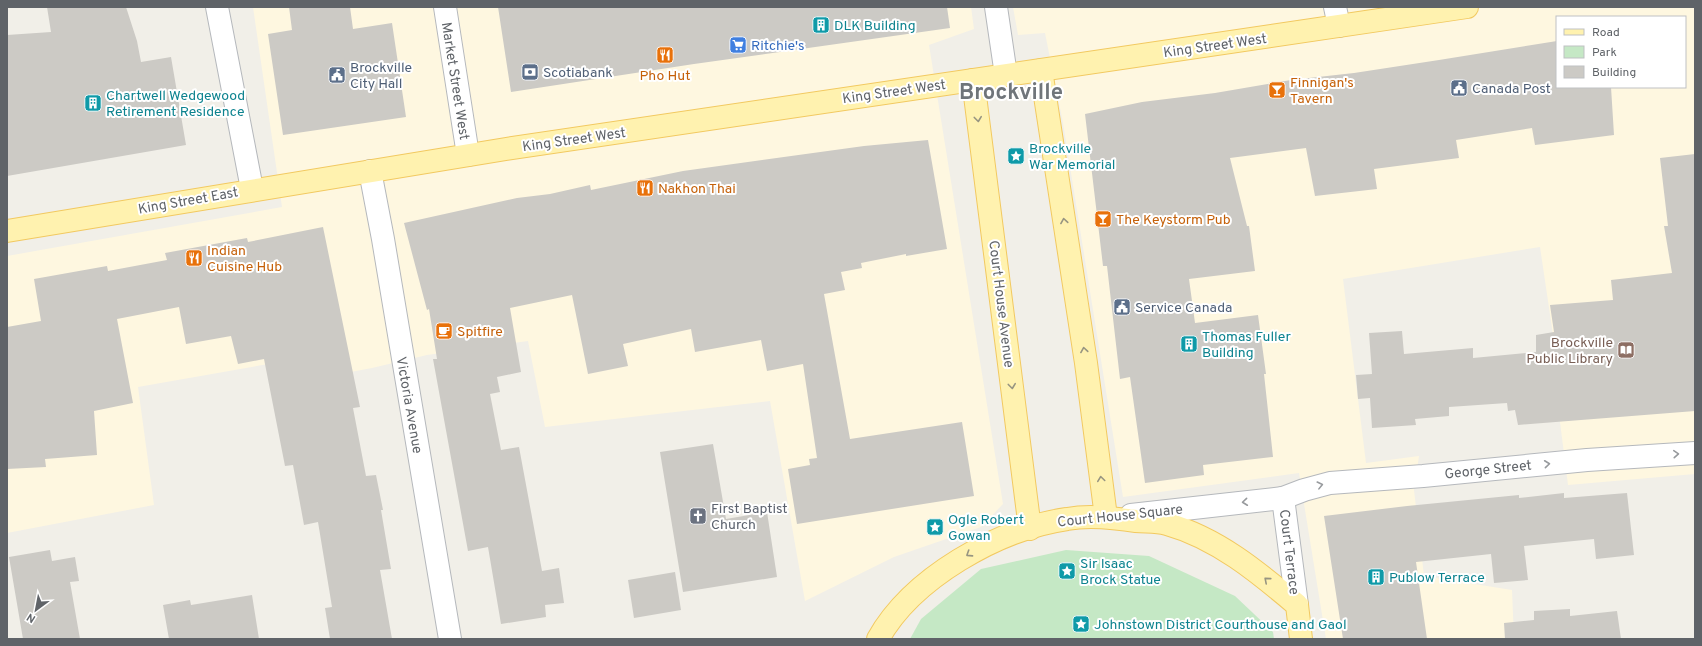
<svg xmlns="http://www.w3.org/2000/svg" width="1702" height="646" viewBox="0 0 1702 646" font-family="Overpass,sans-serif">
  <rect width="100%" height="100%" fill="#f1efe8"/>
  <g fill="#fef7e0" fill-rule="evenodd">
    <path d="M253,7H971L974,29L929,45L1003,504L981,527L894,557L805,601L770,401L545,427L528,341L427,355L372,368L292,383L285,361L138,387L154,505L7,533V256L282,207Z"/>
    <path d="M1013,7H1695V474L1568,485L1555,383L1560,382L1540,247L1343,279L1366,463L1419,456L1414,490L1424,576L1512,590L1514,639H1326L1299,473L1123,497L1063,123L1045,33L1018,35ZM1557,17H1685V87H1557Z"/>
  </g>
  <path fill="#c5e8c5" d="M1066,550L1149,556L1235,596L1273,632L1274,639H910L921,619L981,569Z"/>
  <g fill="#cccac5">
    <path d="M47,7H126L137,41L141,62L171,57L186,145L7,176V35L51,32Z"/>
    <path d="M289,7H350L353,29L392,23L406,117L283,135L268,34L292,30Z"/>
    <path d="M498,7H947L950,28L694,64L511,92Z"/>
    <path d="M1557,41V87H1611L1614,135L1535,145L1532,128L1456,140L1459,158L1374,169L1377,189L1315,196L1306,148L1230,158L1247,226H1249L1255,271L1189,279L1195,323L1258,315L1266,374H1264L1273,457L1203,465L1204,475L1145,483L1130,377L1120,379L1107,266H1103L1085,114L1142,102L1215,93L1291,80L1354,73L1439,60Z"/>
    <path d="M928,140L947,249L906,256V254L861,263L862,268L841,272L845,290L824,294L850,439L962,422L974,496L797,524L788,469L810,465L809,459L817,458L803,364L767,371L761,340L695,352L691,329L623,344L628,366L588,374L572,295L510,308L521,372L497,377L500,392L490,394L501,450L519,447L542,571L559,568L564,603L545,605L546,617L501,624L488,547L468,551L433,359H437L429,309L427,310L404,223L517,198L550,194L590,185L591,190L683,171L864,146Z"/>
    <path d="M1695,154V411L1518,425L1515,410L1508,411L1507,403L1449,407V416L1415,419L1416,425L1372,428L1370,398L1358,399L1356,375L1372,374L1369,333L1402,331L1404,354L1473,348V358L1536,352V335L1554,332L1550,305L1613,300L1611,280L1672,273L1664,226H1668L1660,158Z"/>
    <path d="M323,227L360,407L353,408L366,476L376,475L383,510H381L391,569L380,570L392,639H330L325,608L332,607L318,522L304,525L293,465L285,466L264,359L238,364L231,336L186,344L179,307L117,319L133,403L94,411L97,455L45,459L46,467L7,469V327L41,321L34,279L107,266L108,271L167,260L165,253L247,238L248,242Z"/>
    <path d="M713,444L726,519L767,512L777,577L683,592L660,452Z"/>
    <path d="M1564,493V498L1627,493L1634,555L1596,559L1594,539L1524,546L1528,580L1494,583L1491,554L1416,562L1427,639H1343L1324,516L1407,506L1519,495V498Z"/>
    <path d="M50,550L52,561L75,557L79,581L70,582L80,639H23L9,557Z"/>
    <path d="M675,572L681,610L634,618L628,580Z"/>
    <path d="M252,595L259,639H169L163,605L190,600L191,605Z"/>
    <path d="M1570,609V616L1617,611L1621,639H1505L1504,623L1534,620V611Z"/>
  </g>
  <g fill="none" stroke-linecap="round" stroke-linejoin="round">
    <defs>
      <g id="minor">
        <path d="M217,7L252,189"/>
        <path d="M445,7L468,155"/>
        <path d="M996,7L1006,75"/>
        <path d="M1335,7L1339,26"/>
        <path d="M370,171L383,239L450,639"/>
        <path d="M1283,498L1297,605"/>
        <path d="M1131,515L1283,498L1304,490L1330,483L1423,476L1587,460L1695,453"/>
      </g>
      <g id="major">
        <path d="M1041,70L1086,363L1106,517"/>
        <path d="M973,80L1030,529"/>
        <path d="M7,231L506,149L1467,7"/>
        <path d="M878,639C912,578 998,529 1067,519C1090,515 1113,518 1136,521C1146,522 1157,521 1167,524C1217,538 1258,572 1297,605L1301,639"/>
      </g>
    </defs>
    <use href="#minor" stroke="#b5b8bc" stroke-width="24"/>
    <use href="#major" stroke="#f2c960" stroke-width="24"/>
    <use href="#minor" stroke="#fff" stroke-width="22"/>
    <use href="#major" stroke="#fff2af" stroke-width="22"/>
  </g>
  <defs><path id="oneway-chevron" d="M-2-3.5L2.5 0L-2 3.5" fill="none" stroke-width="1.6" stroke-linecap="round" stroke-linejoin="round"/></defs>
  <g stroke="#979581">
    <use href="#oneway-chevron" transform="translate(978 119) rotate(83)"/>
    <use href="#oneway-chevron" transform="translate(1064 221) rotate(-99)"/>
    <use href="#oneway-chevron" transform="translate(1084 350) rotate(-99)"/>
    <use href="#oneway-chevron" transform="translate(1012 386) rotate(83)"/>
    <use href="#oneway-chevron" transform="translate(1101 479) rotate(-98)"/>
    <use href="#oneway-chevron" transform="translate(969 554) rotate(147)"/>
    <use href="#oneway-chevron" transform="translate(1267 580) rotate(-139)"/>
  </g>
  <g stroke="#979a9d">
    <use href="#oneway-chevron" transform="translate(1676 454) rotate(-4)"/>
    <use href="#oneway-chevron" transform="translate(1547 464) rotate(-6)"/>
    <use href="#oneway-chevron" transform="translate(1320 485) rotate(-14)"/>
    <use href="#oneway-chevron" transform="translate(1245 502) rotate(174)"/>
  </g>
  <defs>
    <symbol id="building-square" viewBox="-11 -11 22 22"><rect x="-9" y="-9" width="18" height="18" rx="4" fill="#0f9aa8" stroke="#fff"/><path d="M-4-6H4V6H1V3H-1V6H-4ZM-2.5-4.3h1.7v1.8h-1.7ZM.8-4.3h1.7v1.8H.8ZM-2.5-1h1.7V.8h-1.7ZM.8-1h1.7V.8H.8Z" fill="#fff"/></symbol>
    <symbol id="supermarket-square" viewBox="-11 -11 22 22"><rect x="-9" y="-9" width="18" height="18" rx="4" fill="#3f7fe0" stroke="#fff"/><path d="M-6-5.5h2.5l.6 2H6L4.5 2H-2.5L-4.4-4H-6ZM-1.5 3.2a1.3 1.3 0 1 0 .1 0ZM3 3.2a1.3 1.3 0 1 0 .1 0Z" fill="#fff"/></symbol>
    <symbol id="restaurant-square" viewBox="-11 -11 22 22"><rect x="-9" y="-9" width="18" height="18" rx="4" fill="#e8710a" stroke="#fff"/><path d="M-5-6h1v4h1v-4h1v4h1v-4h1v5L-1.5 .5V6h-2V.5L-5-1ZM5-6V6H3V1.5H1.5Q1.5-4 5-6Z" fill="#fff"/></symbol>
    <symbol id="bank-square" viewBox="-11 -11 22 22"><rect x="-9" y="-9" width="18" height="18" rx="4" fill="#5c6f8a" stroke="#fff"/><path d="M-6-4H6V4H-6ZM0-2.3a2.3 2.3 0 1 0 0 4.6a2.3 2.3 0 1 0 0-4.6Z" fill="#fff"/></symbol>
    <symbol id="civic-square" viewBox="-11 -11 22 22"><rect x="-9" y="-9" width="18" height="18" rx="4" fill="#5c6f8a" stroke="#fff"/><path d="M-.6-6.5H3V-4.5H.6V-3L4-1V1h2V6H-6V1h2V-1L-.6-3ZM-1.2 2.5V6h2.4V2.5Z" fill="#fff"/></symbol>
    <symbol id="bar-square" viewBox="-11 -11 22 22"><rect x="-9" y="-9" width="18" height="18" rx="4" fill="#e8710a" stroke="#fff"/><path d="M-6-5H6L.8 .8V4.5H3.5V6h-7V4.5H-.8V.8Z" fill="#fff"/></symbol>
    <symbol id="sight-square" viewBox="-11 -11 22 22"><rect x="-9" y="-9" width="18" height="18" rx="4" fill="#0f9aa8" stroke="#fff"/><path d="M0-6L1.8-2.2L6-1.7L2.9 1.2L3.7 5.4L0 3.3L-3.7 5.4L-2.9 1.2L-6-1.7L-1.8-2.2Z" fill="#fff"/></symbol>
    <symbol id="cafe-square" viewBox="-11 -11 22 22"><rect x="-9" y="-9" width="18" height="18" rx="4" fill="#e8710a" stroke="#fff"/><path d="M-5.5-4.5H6V0H3Q3 3.5 0 3.5H-2.5Q-5.5 3.5-5.5 0ZM3-3.2v2h1.7v-2ZM-6 4.5H4V6H-6Z" fill="#fff"/></symbol>
    <symbol id="library-square" viewBox="-11 -11 22 22"><rect x="-9" y="-9" width="18" height="18" rx="4" fill="#8d6e63" stroke="#fff"/><path d="M-6-4Q-3-5.5-.7-3.5V5Q-3 3-6 4ZM6-4Q3-5.5 .7-3.5V5Q3 3 6 4Z" fill="#fff"/></symbol>
    <symbol id="church-square" viewBox="-11 -11 22 22"><rect x="-9" y="-9" width="18" height="18" rx="4" fill="#6b7280" stroke="#fff"/><path d="M-1.2-6h2.4v3.5h3.3v2.4h-3.3V6h-2.4V-.1h-3.3v-2.4h3.3Z" fill="#fff"/></symbol>
  </defs>
  <g fill-rule="evenodd">
    <use href="#building-square" x="811" y="15" width="20" height="20"/>
    <use href="#supermarket-square" x="728" y="35" width="20" height="20"/>
    <use href="#restaurant-square" x="655" y="45" width="20" height="20"/>
    <use href="#bank-square" x="520" y="62" width="20" height="20"/>
    <use href="#civic-square" x="327" y="65" width="20" height="20"/>
    <use href="#civic-square" x="1449" y="78" width="20" height="20"/>
    <use href="#bar-square" x="1267" y="80" width="20" height="20"/>
    <use href="#building-square" x="83" y="93" width="20" height="20"/>
    <use href="#sight-square" x="1006" y="146" width="20" height="20"/>
    <use href="#restaurant-square" x="635" y="178" width="20" height="20"/>
    <use href="#bar-square" x="1093" y="209" width="20" height="20"/>
    <use href="#restaurant-square" x="184" y="248" width="20" height="20"/>
    <use href="#civic-square" x="1112" y="297" width="20" height="20"/>
    <use href="#cafe-square" x="434" y="321" width="20" height="20"/>
    <use href="#building-square" x="1179" y="334" width="20" height="20"/>
    <use href="#library-square" x="1616" y="340" width="20" height="20"/>
    <use href="#church-square" x="688" y="506" width="20" height="20"/>
    <use href="#sight-square" x="925" y="517" width="20" height="20"/>
    <use href="#sight-square" x="1057" y="561" width="20" height="20"/>
    <use href="#building-square" x="1366" y="567" width="20" height="20"/>
    <use href="#sight-square" x="1071" y="614" width="20" height="20"/>
  </g>
  <g text-anchor="middle" stroke-width="4" stroke-linejoin="round" paint-order="stroke">
    <g font-size="14" fill="#0d838f" stroke="#fff" text-anchor="start">
      <text x="834" y="30">DLK Building</text>
      <text x="106" y="100">Chartwell Wedgewood<tspan x="106" dy="16">Retirement Residence</tspan></text>
      <text x="1029" y="153">Brockville<tspan x="1029" dy="16">War Memorial</tspan></text>
      <text x="1202" y="341">Thomas Fuller<tspan x="1202" dy="16">Building</tspan></text>
      <text x="948" y="524">Ogle Robert<tspan x="948" dy="16">Gowan</tspan></text>
      <text x="1080" y="568">Sir Isaac<tspan x="1080" dy="16">Brock Statue</tspan></text>
      <text x="1389" y="582">Publow Terrace</text>
      <text x="1094" y="629">Johnstown District Courthouse and Gaol</text>
    </g>
    <g font-size="14" fill="#366cbe" stroke="#fff" text-anchor="start">
      <text x="751" y="50">Ritchie's</text>
    </g>
    <g font-size="14" fill="#5f6368" stroke="#fff">
      <text transform="translate(1215 45) rotate(-8)" y="5">King Street West</text>
      <text transform="translate(456 81) rotate(81)" y="5">Market Street West</text>
      <text transform="translate(894 91) rotate(-8)" y="5">King Street West</text>
      <text transform="translate(574 139) rotate(-8)" y="5">King Street West</text>
      <text transform="translate(188 200) rotate(-10)" y="5">King Street East</text>
      <text transform="translate(1002 304) rotate(83)" y="5">Court House Avenue</text>
      <text transform="translate(410 405) rotate(80)" y="5">Victoria Avenue</text>
      <text transform="translate(1488 469) rotate(-6)" y="5">George Street</text>
      <text transform="translate(1120 515) rotate(-6)" y="5">Court House Square</text>
      <text transform="translate(1290 552) rotate(83)" y="5">Court Terrace</text>
    </g>
    <g font-size="14" fill="#4e5e75" stroke="#fff" text-anchor="start">
      <text x="350" y="72">Brockville<tspan x="350" dy="16">City Hall</tspan></text>
      <text x="543" y="77">Scotiabank</text>
      <text x="1472" y="93">Canada Post</text>
      <text x="1135" y="312">Service Canada</text>
    </g>
    <g font-size="14" fill="#c56008" stroke="#fff" text-anchor="start">
      <text x="665" y="80" text-anchor="middle">Pho Hut</text>
      <text x="1290" y="87">Finnigan's<tspan x="1290" dy="16">Tavern</tspan></text>
      <text x="658" y="193">Nakhon Thai</text>
      <text x="1116" y="224">The Keystorm Pub</text>
      <text x="207" y="255">Indian<tspan x="207" dy="16">Cuisine Hub</tspan></text>
      <text x="457" y="336">Spitfire</text>
    </g>
    <g font-size="14" fill="#785e54" stroke="#fff" text-anchor="end">
      <text x="1613" y="347">Brockville<tspan x="1613" dy="16">Public Library</tspan></text>
    </g>
    <g font-size="14" fill="#5b616d" stroke="#fff" text-anchor="start">
      <text x="711" y="513">First Baptist<tspan x="711" dy="16">Church</tspan></text>
    </g>
    <g font-size="22" font-weight="bold" fill="#70757a" stroke="#fff">
      <text x="1011" y="99">Brockville</text>
    </g>
  </g>
  <rect width="1702" height="646" fill="none" stroke="#5f6368" stroke-width="16"/>
  <rect x="1556" y="16" width="130" height="72" fill="#ffffff" stroke="#bfc1c3"/>
  <rect x="1564" y="29" width="20" height="6" fill="#fff2af" stroke="#bfc1c3"/>
  <text x="1592" y="36" font-size="12" fill="#5f6368">Road</text>
  <rect x="1564" y="46" width="20" height="12" fill="#c5e8c5" stroke="#bfc1c3"/>
  <text x="1592" y="56" font-size="12" fill="#5f6368">Park</text>
  <rect x="1564" y="66" width="20" height="12" fill="#cccac5" stroke="#bfc1c3"/>
  <text x="1592" y="76" font-size="12" fill="#5f6368">Building</text>
  <g transform="translate(36 610) rotate(212)" stroke="#ffffff" stroke-width="3" paint-order="stroke">
  <path d="M0-3L7 15L0 10L-7 15Z" fill="#5f6368"/>
  <text y="-6" font-size="11" font-weight="bold" text-anchor="middle" fill="#5f6368">N</text>
  </g>
</svg>
